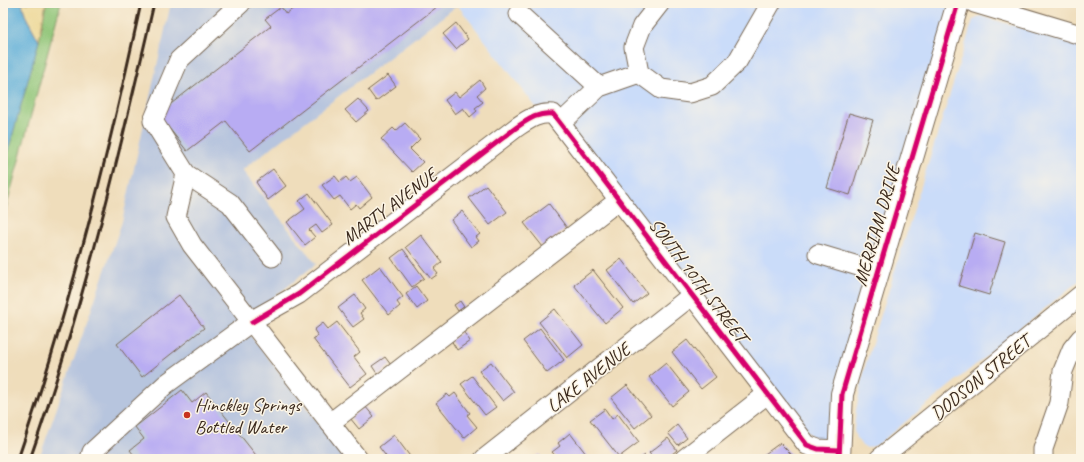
<svg xmlns="http://www.w3.org/2000/svg" width="1084" height="462" viewBox="0 0 1084 462" font-family="Caveat,sans-serif">
  <rect width="100%" height="100%" fill="#fcf5e5"/>
  <filter id="ink" filterUnits="userSpaceOnUse"><feTurbulence type="fractalNoise" baseFrequency=".025" numOctaves="2"/><feDisplacementMap in="SourceGraphic" scale="8" xChannelSelector="R" yChannelSelector="G"/><feConvolveMatrix kernelMatrix="1 2 1 2 8 2 1 2 1" color-interpolation-filters="sRGB"/></filter>
  <filter id="wash" filterUnits="userSpaceOnUse"><feTurbulence type="fractalNoise" baseFrequency=".012" numOctaves="4" result="noise"/><feDisplacementMap in="SourceGraphic" scale="16" xChannelSelector="R" yChannelSelector="G"/><feGaussianBlur stdDeviation="0.9" result="paint"/><feColorMatrix in="noise" values="0 0 0 0 0 0 0 0 0 0 0 0 0 0 0 0 0 1.4 0 .05"/><feComposite in="paint" operator="in"/></filter>
  <g filter="url(#wash)">
    <rect width="100%" height="100%" fill="#efddbb"/>
    <g fill="#cadcf9">
      <path d="M456,3H954L831,423L829,434L824,439H818L812,437L536,107Z"/>
      <path d="M981,16L1081,45V279L877,445L867,448L861,444L856,438L854,430L856,410L866,363L973,20Z"/>
    </g>
    <path fill="#b7c5de" d="M171,3H456L458,5L242,170L316,264L241,323L347,459H39L122,222Z"/>
    <path fill="#8ec477" stroke="#64774a" d="M46,3H61L3,220V169L39,41Z"/>
    <path fill="#eeda9e" stroke="#94825e" d="M22,3H46L39,41L25,15Z"/>
    <path fill="#5eafd9" stroke="#4c6c7c" d="M3,3H22L25,15L39,41L3,169Z"/>
    <g id="blocks">
      <g fill="#b8acf3">
        <path d="M300,3H442L250,151L226,121L187,151L158,114L271,26L265,19L281,7L286,14Z"/>
        <path d="M456,23L468,39L456,49L443,34Z"/>
        <path d="M388,75L396,86L376,101L368,90Z"/>
        <path d="M480,80L485,88L477,95L483,102L475,108L477,111L470,117L463,108L455,114L445,100L455,92L459,97Z"/>
        <path d="M358,99L369,111L356,122L345,110Z"/>
        <path d="M849,113L873,120L850,195L827,188Z"/>
        <path d="M405,123L420,139L410,149L423,162L412,172L381,139L393,128L396,131Z"/>
        <path d="M273,169L286,186L268,200L256,182Z"/>
        <path d="M335,176L340,182L346,177L350,182L357,177L372,197L359,208L356,204L350,209L340,196L334,200L322,185Z"/>
        <path d="M486,185L507,212L490,225L469,198Z"/>
        <path d="M309,193L333,225L322,233L316,225L309,230L315,237L305,245L287,222L305,209L299,201Z"/>
        <path d="M549,204L567,228L543,247L524,223Z"/>
        <path d="M462,211L480,234L476,237L479,241L471,247L451,220Z"/>
        <path d="M975,233L1005,242L989,295L959,286Z"/>
        <path d="M421,235L442,262L434,269L438,274L431,279L406,247Z"/>
        <path d="M403,249L424,278L412,287L391,258Z"/>
        <path d="M621,259L647,293L633,304L607,270Z"/>
        <path d="M380,266L403,297L397,302L400,306L389,315L362,280Z"/>
        <path d="M593,270L623,308L605,323L574,285Z"/>
        <path d="M416,286L427,301L417,309L406,294Z"/>
        <path d="M179,295L204,328L142,377L117,344Z"/>
        <path d="M355,295L365,309L360,313L364,319L353,327L338,308Z"/>
        <path d="M460,301L464,307L458,311L454,305Z"/>
        <path d="M555,309L583,345L567,358L539,322Z"/>
        <path d="M337,322L360,352L354,357L367,374L350,387L313,339L318,336L314,330L323,323L328,329Z"/>
        <path d="M540,328L564,360L547,373L523,341Z"/>
        <path d="M463,331L470,341L457,350L451,340Z"/>
        <path d="M687,340L716,377L701,389L672,352Z"/>
        <path d="M385,357L391,365L378,375L372,366Z"/>
        <path d="M491,362L514,392L503,401L479,371Z"/>
        <path d="M666,363L689,392L672,406L649,377Z"/>
        <path d="M472,376L496,407L485,415L461,384Z"/>
        <path d="M627,385L651,415L635,428L611,398Z"/>
        <path d="M182,390L192,403L206,392L259,459H137L130,450L144,439L135,427Z"/>
        <path d="M455,393L470,413L467,415L477,427L464,438L436,403L447,394L450,397Z"/>
        <path d="M365,406L374,417L359,429L350,418Z"/>
        <path d="M605,409L612,419L618,414L639,442L619,457L590,420Z"/>
        <path d="M677,425L687,438L678,445L668,433Z"/>
        <path d="M570,433L590,459H558L552,452L560,446L558,443Z"/>
        <path d="M394,435L412,459H388L379,447Z"/>
        <path d="M668,438L677,450L666,459H654L649,453Z"/>
        <path d="M780,443L793,456L791,459H758Z"/>
        <path d="M539,454L543,459H533Z"/>
        <path d="M645,455L649,459H640Z"/>
      </g>
    </g>
  </g>
  <g filter="url(#ink)">
    <use href="#blocks" fill-opacity="0" stroke="#7a6955" stroke-width="1"/>
    <g fill="none" stroke-linecap="round" stroke-linejoin="round">
      <defs>
        <g id="minor">
          <path d="M241,3L179,60L153,121L186,174L176,217L192,245L358,459"/>
          <path d="M660,3L642,26L634,47L639,73L661,89L690,93L712,86L737,62L771,3"/>
          <path d="M974,3L1081,35"/>
          <path d="M519,14L599,87"/>
          <path d="M561,123L599,87L639,73"/>
          <path d="M186,174L230,203L272,257"/>
          <path d="M818,254L878,272"/>
          <path d="M330,423L619,200"/>
          <path d="M90,459L92,452L166,384L258,317L299,294L517,127C529,119 539,112 553,114L807,445L818,449L839,450"/>
          <path d="M484,459L691,296"/>
          <path d="M684,459L767,394"/>
          <path d="M879,459L1081,295"/>
          <path d="M1043,459V449L1059,403L1063,371L1072,349L1081,338"/>
        </g>
        <path id="major" d="M839,459L842,394L958,3"/>
      </defs>
      <use href="#minor" stroke="#7a6955" stroke-width="21"/>
      <use href="#major" stroke="#7a6955" stroke-width="24"/>
      <use href="#minor" stroke="#fff" stroke-width="19"/>
      <use href="#major" stroke="#fff" stroke-width="22"/>
      <g stroke="#3b2a1e" stroke-width="3">
        <path d="M18,459C69,310 108,157 141,3"/>
        <path d="M30,459C67,354 96,247 122,139C133,93 144,48 154,3"/>
      </g>
      <defs>
        <g id="cycleway">
          <path d="M252,322L299,294L517,127C529,119 539,112 553,114L807,445L818,449L839,450"/>
          <path d="M839,459L842,394L958,3"/>
        </g>
      </defs>
      <use href="#cycleway" stroke="#fcf5e5" stroke-width="8"/>
      <use href="#cycleway" stroke="#d6006c" stroke-width="5"/>
    </g>
  </g>
  <circle fill="#c8321e" stroke="#fcf5e5" stroke-width="1.5" cx="187" cy="415" r="4"/>
  <g text-anchor="middle" stroke-width="3" stroke-linejoin="round" paint-order="stroke">
    <g font-size="19" fill="#3b2a1e" stroke="#fcf5e5">
      <text transform="translate(389 206) rotate(-37)" y="7">MARTY AVENUE</text>
      <text transform="translate(876 225) rotate(-74)" y="7">MERRIAM DRIVE</text>
      <text transform="translate(699 280) rotate(53)" y="7">SOUTH 10TH STREET</text>
      <text transform="translate(588 377) rotate(-38)" y="7">LAKE AVENUE</text>
      <text transform="translate(980 377) rotate(-39)" y="7">DODSON STREET</text>
    </g>
    <g font-size="19" fill="#3b2a1e" stroke="#fcf5e5" text-anchor="start">
      <text x="195" y="411">Hinckley Springs<tspan x="195" dy="22">Bottled Water</tspan></text>
    </g>
  </g>
  <rect width="1084" height="462" fill="none" stroke="#fcf5e5" stroke-width="16"/>
</svg>
